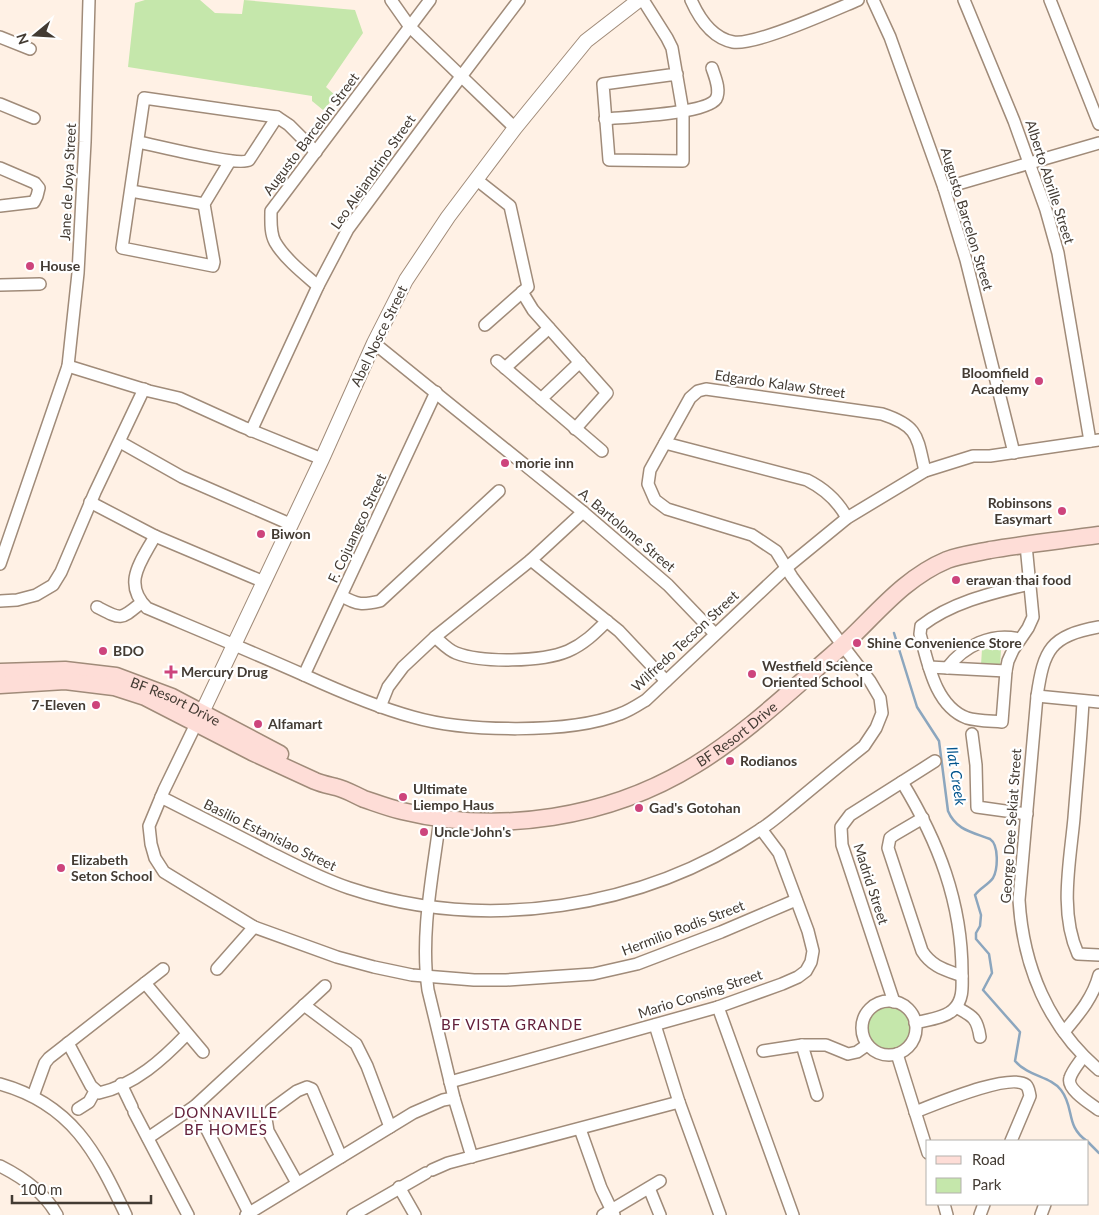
<svg xmlns="http://www.w3.org/2000/svg" width="1099" height="1215" viewBox="0 0 1099 1215" font-family="Lato,sans-serif">
  <rect width="100%" height="100%" fill="#fff1e5"/>
  <g fill="#c5e7ab">
    <path d="M145,0H200L215,13L242,14L244,0L355,10L363,33L326,87L336,96L323,110L312,101V96L128,67L135,3Z"/>
    <path d="M982,649L1001,650L1000,666L981,665Z"/>
    <circle cx="888" cy="1028" r="22"/>
  </g>
  <g fill="none" stroke-linecap="round" stroke-linejoin="round">
    <g stroke="#8ca6be" stroke-width="2.5">
      <path d="M894,633L917,707L939,741L948,811C956,830 972,832 990,839C999,845 998,869 993,878C988,885 980,888 975,895L981,915L980,926L976,933V939L989,954L992,973L983,990L1020,1032L1015,1061C1029,1077 1050,1076 1061,1090C1075,1108 1065,1126 1087,1141"/>
      <path d="M1088,1142L1099,1153"/>
    </g>
    <defs>
      <g id="minor">
        <path d="M391,0L410,27L515,128"/>
        <path d="M643,0L667,38L672,48L683,112V161L609,160L603,84L677,74"/>
        <path d="M691,0C699,18 712,38 733,42C755,46 834,10 858,0"/>
        <path d="M873,0L890,37L944,188L966,260L1014,453"/>
        <path d="M964,0L1014,121L1046,210L1058,253L1090,441"/>
        <path d="M1050,0L1099,124"/>
        <path d="M0,37L30,49"/>
        <path d="M0,104L34,118"/>
        <path d="M605,119C625,117 706,114 716,99C721,90 715,77 712,68"/>
        <path d="M138,142C155,145 239,167 249,160L277,117"/>
        <path d="M230,161L204,204L214,262L213,266L122,248L144,98L277,117L289,125L316,152"/>
        <path d="M0,168L35,183L39,188L37,196L34,202L0,206"/>
        <path d="M477,180L510,206L528,287L485,325"/>
        <path d="M944,188L1099,143"/>
        <path d="M131,191L204,204"/>
        <path d="M0,285L40,284"/>
        <path d="M318,286C304,274 284,258 275,242C270,233 271,221 271,211L430,0"/>
        <path d="M522,292L533,310L607,393L575,429"/>
        <path d="M374,343L583,512L668,585L715,634"/>
        <path d="M497,361L602,451"/>
        <path d="M68,366L149,391L179,398L243,427L322,459"/>
        <path d="M505,368L549,328"/>
        <path d="M541,399L580,362"/>
        <path d="M251,431L318,286L348,229L441,103L519,0"/>
        <path d="M120,442L182,477L290,524"/>
        <path d="M665,443L807,480C825,489 838,501 847,518"/>
        <path d="M90,502L155,536L264,582"/>
        <path d="M155,536C141,562 122,583 147,608C199,630 252,652 304,675C339,691 376,707 413,717C465,732 570,734 620,714C629,711 638,705 646,700L786,568L847,518L925,471L973,456H990L1099,440"/>
        <path d="M1026,545L1033,617L1028,628L1013,650L1008,661L1006,671L1002,722C991,721 977,721 967,718C935,706 928,663 920,634L921,626C952,602 992,593 1029,584"/>
        <path d="M531,560L619,631L666,681"/>
        <path d="M0,564L68,366L78,273L85,142L89,0"/>
        <path d="M342,596C357,605 363,605 380,601L499,491"/>
        <path d="M0,601L17,600L36,595L53,585L61,572L95,492L144,389"/>
        <path d="M97,607C122,620 120,620 141,603"/>
        <path d="M1099,627C1050,636 1044,649 1037,696L1019,900C1023,966 1048,1027 1099,1070"/>
        <path d="M435,637C442,643 448,650 456,653C482,663 542,662 568,651C584,644 595,633 607,621"/>
        <path d="M929,667L1006,671"/>
        <path d="M947,668C964,646 992,632 1019,639"/>
        <path d="M304,675L436,392"/>
        <path d="M1037,696L1099,702"/>
        <path d="M1083,701C1081,740 1077,779 1074,818C1070,862 1059,912 1078,954L1099,955"/>
        <path d="M380,707L388,687L403,667L435,637L531,560L583,512"/>
        <path d="M196,724L164,790L149,826L151,844L155,858L164,872L254,927L337,957L374,967L412,975L474,980H506L593,974L637,964L721,932L796,900"/>
        <path d="M972,734L976,765L977,807L1027,814"/>
        <path d="M902,782C938,841 962,902 962,973C962,985 964,999 954,1009C946,1018 927,1020 915,1023"/>
        <path d="M161,797C196,815 231,832 265,850C293,864 319,878 349,888C485,933 643,909 761,829C772,822 782,813 792,805C816,785 840,765 864,746L876,728L882,713L880,698L870,681L843,646L792,577L776,551L752,535L667,509L655,500L648,484L650,470L690,398L698,391L706,389L882,414C919,426 917,437 925,471"/>
        <path d="M440,818C433,874 420,933 428,990L454,1098L472,1157"/>
        <path d="M923,818L894,835L890,838L888,848L922,951C932,967 946,970 962,976"/>
        <path d="M217,969L254,927"/>
        <path d="M145,983L203,1052"/>
        <circle cx="889" cy="1028" r="27"/>
        <path d="M894,1002L842,845L841,827L850,815L935,761"/>
        <path d="M304,1005L356,1044L367,1066L390,1127"/>
        <path d="M718,1007L793,1215"/>
        <path d="M956,1007C972,1016 977,1017 980,1037"/>
        <path d="M655,1025L679,1102L720,1215"/>
        <path d="M1064,1032C1078,1015 1093,998 1099,975"/>
        <path d="M68,1043L91,1086L99,1093C135,1085 163,1059 187,1034"/>
        <path d="M802,1045L817,1095"/>
        <path d="M763,1051L802,1045H826L848,1054L857,1052L867,1045"/>
        <path d="M897,1054L928,1153"/>
        <path d="M1083,1057C1079,1063 1072,1071 1070,1078C1066,1089 1091,1104 1099,1110"/>
        <path d="M450,1082L718,1007L782,984L798,977L806,971L811,962L813,951L808,931L779,853L761,829"/>
        <path d="M0,1084C72,1104 96,1152 126,1215"/>
        <path d="M121,1084L132,1107"/>
        <path d="M33,1096L45,1063L49,1058L163,969"/>
        <path d="M195,1106L249,1213"/>
        <path d="M78,1109L89,1102L95,1091"/>
        <path d="M134,1112L188,1215"/>
        <path d="M915,1112C934,1105 1010,1072 1026,1085C1029,1088 1029,1092 1030,1096L1011,1141"/>
        <path d="M580,1129L601,1188L614,1215"/>
        <path d="M148,1138L195,1106L325,986"/>
        <path d="M0,1166C22,1177 45,1193 57,1215"/>
        <path d="M432,1170L448,1163L679,1102"/>
        <path d="M297,1183L268,1131L266,1119L271,1110L297,1091L307,1087L312,1089L341,1157"/>
        <path d="M399,1187L415,1215"/>
        <path d="M649,1188L660,1215"/>
        <path d="M944,1204L947,1215"/>
        <path d="M246,1215L413,1113L443,1100L454,1098"/>
        <path d="M353,1215L426,1173"/>
        <path d="M603,1215L660,1181"/>
        <path d="M980,1215L984,1204"/>
        <path d="M1041,1215L1045,1204"/>
      </g>
      <path id="tertiary" d="M198,721L322,459L374,343L406,280L448,217L515,128L586,41L639,0"/>
      <g id="secondary">
        <path id="s1" d="M0,672L65,670L116,676L172,697L280,754"/>
        <path id="s2" d="M0,685L65,681L114,687L145,697L252,752L315,781C322,784 328,785 336,787C345,789 355,795 364,799C376,803 389,808 402,811C500,835 609,818 695,765C744,735 788,693 832,655C870,623 899,580 947,560C960,555 976,553 990,550C1026,544 1063,540 1099,535"/>
      </g>
    </defs>
    <use href="#minor" stroke="#a08b79" stroke-width="14"/>
    <use href="#tertiary" stroke="#a08b79" stroke-width="16"/>
    <use href="#secondary" stroke="#a08b79" stroke-width="19"/>
    <use href="#minor" stroke="#fff" stroke-width="11"/>
    <use href="#tertiary" stroke="#fff" stroke-width="14"/>
    <use href="#secondary" stroke="#feddd7" stroke-width="16"/>
  </g>
  <g fill="#cd447c" stroke="#fff" stroke-width="2">
    <circle cx="30" cy="266" r="5"/>
    <circle cx="1039" cy="381" r="5"/>
    <circle cx="505" cy="463" r="5"/>
    <circle cx="1062" cy="511" r="5"/>
    <circle cx="261" cy="534" r="5"/>
    <circle cx="956" cy="580" r="5"/>
    <circle cx="857" cy="643" r="5"/>
    <circle cx="103" cy="651" r="5"/>
    <path d="M168.5 664.5h5v5h5v5h-5v5h-5v-5h-5v-5h5z"/>
    <circle cx="752" cy="674" r="5"/>
    <circle cx="96" cy="705" r="5"/>
    <circle cx="258" cy="724" r="5"/>
    <circle cx="730" cy="761" r="5"/>
    <circle cx="403" cy="797" r="5"/>
    <circle cx="639" cy="808" r="5"/>
    <circle cx="424" cy="832" r="5"/>
    <circle cx="61" cy="868" r="5"/>
  </g>
  <g text-anchor="middle" stroke-width="4.5" stroke-linejoin="round" paint-order="stroke">
    <g font-size="14" fill="#433b33" stroke="#fff">
      <text transform="translate(311 134) rotate(-53)" y="5">Augusto Barcelon Street</text>
      <text transform="translate(373 172) rotate(-55)" y="5">Leo Alejandrino Street</text>
      <text transform="translate(68 182) rotate(-87)" y="5">Jane de Joya Street</text>
      <text transform="translate(1050 182) rotate(72)" y="5">Alberto Abrille Street</text>
      <text transform="translate(967 219) rotate(73)" y="5">Augusto Barcelon Street</text>
      <text transform="translate(379 336) rotate(-64)" y="5">Abel Nosce Street</text>
      <text transform="translate(780 384) rotate(8)" y="5">Edgardo Kalaw Street</text>
      <text transform="translate(357 528) rotate(-65)" y="5">F. Cojuangco Street</text>
      <text transform="translate(627 530) rotate(40)" y="5">A. Bartolome Street</text>
      <text transform="translate(685 641) rotate(-43)" y="5">Wilfredo Tecson Street</text>
      <text dy="5" stroke="none"><textPath href="#s1" startOffset="181">BF Resort Drive</textPath></text>
      <text dy="5" stroke="none"><textPath href="#s2" startOffset="785">BF Resort Drive</textPath></text>
      <text transform="translate(1011 826) rotate(-86)" y="5">George Dee Sekiat Street</text>
      <text transform="translate(270 835) rotate(26)" y="5">Basilio Estanislao Street</text>
      <text transform="translate(871 884) rotate(72)" y="5">Madrid Street</text>
      <text transform="translate(683 928) rotate(-21)" y="5">Hermilio Rodis Street</text>
      <text transform="translate(700 994) rotate(-18)" y="5">Mario Consing Street</text>
    </g>
    <g font-size="14" font-weight="bold" fill="#433b33" stroke="#fff" text-anchor="start">
      <text x="40" y="271">House</text>
      <text x="1029" y="378" text-anchor="end">Bloomfield<tspan x="1029" dy="16">Academy</tspan></text>
      <text x="515" y="468">morie inn</text>
      <text x="1052" y="508" text-anchor="end">Robinsons<tspan x="1052" dy="16">Easymart</tspan></text>
      <text x="271" y="539">Biwon</text>
      <text x="966" y="585">erawan thai food</text>
      <text x="867" y="648">Shine Convenience Store</text>
      <text x="113" y="656">BDO</text>
      <text x="762" y="671">Westfield Science<tspan x="762" dy="16">Oriented School</tspan></text>
      <text x="181" y="677">Mercury Drug</text>
      <text x="86" y="710" text-anchor="end">7-Eleven</text>
      <text x="268" y="729">Alfamart</text>
      <text x="740" y="766">Rodianos</text>
      <text x="413" y="794">Ultimate<tspan x="413" dy="16">Liempo Haus</tspan></text>
      <text x="649" y="813">Gad's Gotohan</text>
      <text x="434" y="837">Uncle John's</text>
      <text x="71" y="865">Elizabeth<tspan x="71" dy="16">Seton School</tspan></text>
    </g>
    <g font-size="15" font-style="italic" fill="#03558d" stroke="#fff">
      <text transform="translate(956 776) rotate(81)" y="5">Ilat Creek</text>
    </g>
    <g font-size="15" letter-spacing="1" fill="#64213b" stroke="#fff">
      <text x="512" y="1030">BF VISTA GRANDE</text>
      <text x="226" y="1118">DONNAVILLE<tspan x="226" dy="17">BF HOMES</tspan></text>
    </g>
  </g>
  <rect x="926" y="1140" width="162" height="65" fill="#ffffff" stroke="#b4b1ad"/>
  <rect x="936" y="1156" width="25" height="8" fill="#feddd7" stroke="#b4b1ad"/>
  <text x="972" y="1165" font-size="15" fill="#433b33">Road</text>
  <rect x="936" y="1178" width="25" height="15" fill="#c5e7ab" stroke="#b4b1ad"/>
  <text x="972" y="1190" font-size="15" fill="#433b33">Park</text>
  <g transform="translate(35 35) rotate(252)" stroke="#ffffff" stroke-width="4" paint-order="stroke">
  <path d="M0-4L9 19L0 12L-9 19Z" fill="#433b33"/>
  <text y="-8" font-size="14" font-weight="bold" text-anchor="middle" fill="#433b33">N</text>
  </g>
  <path d="M12 1195v8h139v-8" fill="none" stroke="#433b33" stroke-width="2.5"/>
  <text x="20" y="1195" font-size="15" fill="#433b33" stroke="#ffffff" stroke-width="4" paint-order="stroke">100 m</text>
</svg>
